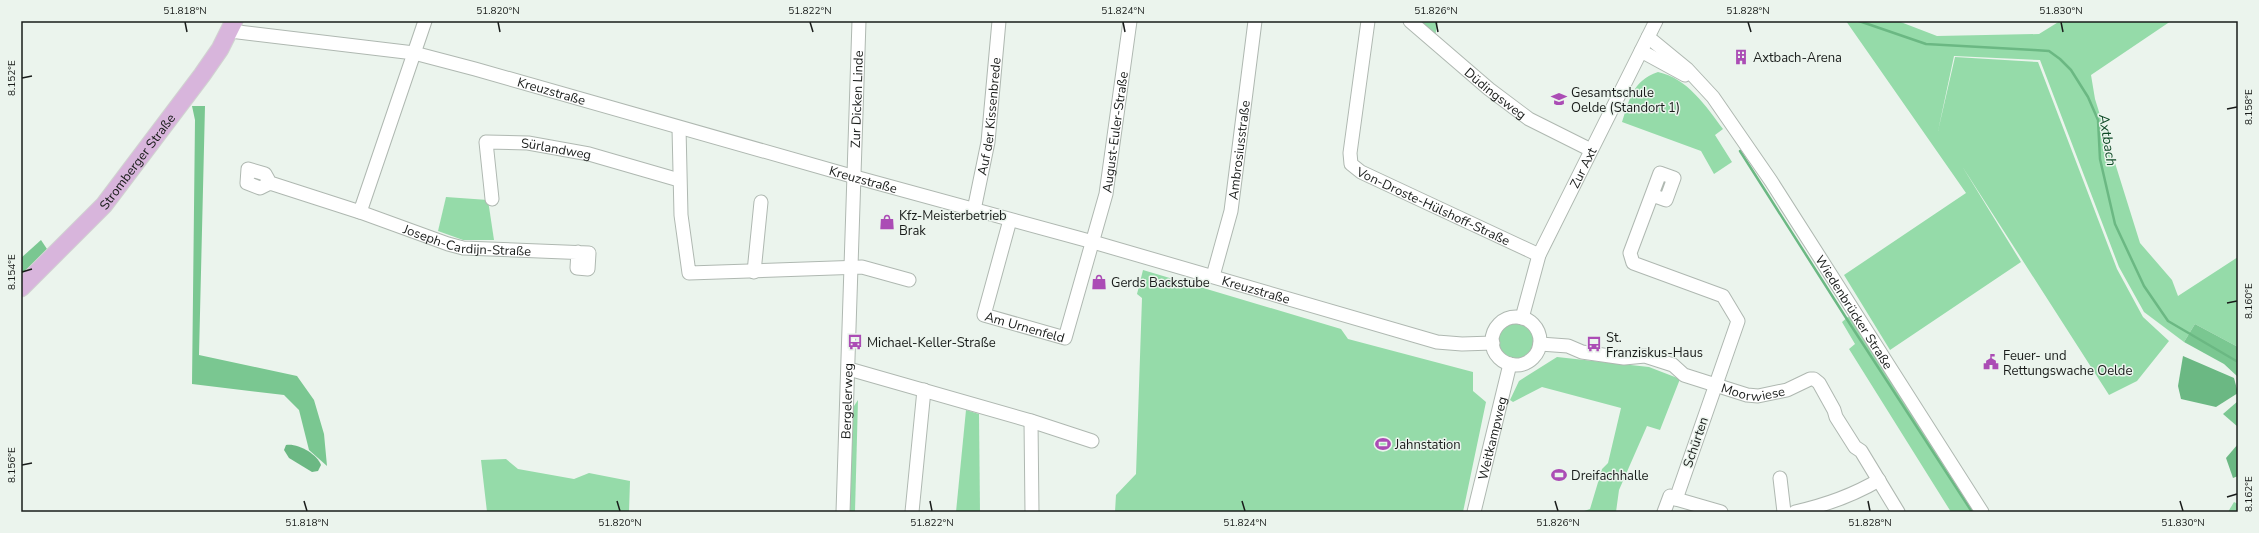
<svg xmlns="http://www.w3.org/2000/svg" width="2259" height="533" viewBox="0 0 2259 533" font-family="'Nunito Sans',sans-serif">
  <rect width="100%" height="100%" fill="#ebf4ed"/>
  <g fill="#95dba9">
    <path d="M1417,21H1438L1435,36Z"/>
    <path d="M1846,21H1898L1937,36L2039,34L2060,21H2171L2091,75L2095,99L2140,243L2172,280L2178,296L2238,257V347L2195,324L2184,342L2144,312L2119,267L2040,60L1954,56L1938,131L1955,57L2038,62L2117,269L2143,317L2169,341L2137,381L2109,395L1962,166L2021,262L1890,350L1844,275L1966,193Z"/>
    <path d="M1658,72C1687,78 1706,106 1723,129L1715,135L1732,162L1714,174L1701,151L1622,122C1630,99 1632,81 1658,72Z"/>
    <path d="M446,197L488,200L494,240H463L438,231Z"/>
    <path d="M1143,270L1341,329L1348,339L1473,372V391L1486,402L1463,512H1115L1116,495L1136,474L1142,298L1137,294Z"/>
    <path d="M1848,317L1853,319L1977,512H1951L1849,349L1855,344L1842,322Z"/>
    <circle cx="1517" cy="341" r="19"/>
    <path d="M1557,357L1649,367L1680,379L1660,430L1647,426L1619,490L1616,512H1581L1590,509L1602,469L1608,463L1621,408L1542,387L1513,402L1510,400L1519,381Z"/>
    <path d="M858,400L855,512H848L852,409Z"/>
    <path d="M966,410L979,414L980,512H956Z"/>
    <path d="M506,459L518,469L574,479L589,473L630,481L629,512H487L481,460Z"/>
    <path d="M2234,502L2238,504V512H2228Z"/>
  </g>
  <g fill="#7ac791">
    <path d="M192,106H205L199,355L297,376L314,400L324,434L327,466L309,450L299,410L284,395L192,384L195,120Z"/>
    <path d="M41,240L47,249L21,275V258Z"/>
    <path d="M2195,324L2238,347V377L2224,364L2184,342Z"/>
    <path d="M2238,401V427L2223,414Z"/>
  </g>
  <g fill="#6bb883">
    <path d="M2183,356L2234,378L2238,393L2216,407L2181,399L2178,386Z"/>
    <path d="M2238,444V476L2233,478L2226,458Z"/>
    <path d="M286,445C298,443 317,454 321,465L318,471L312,472L289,458L284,450Z"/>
  </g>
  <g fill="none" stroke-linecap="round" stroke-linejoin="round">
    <g stroke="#6bb883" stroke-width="2.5">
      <path d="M1859,21L1926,44L2034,50L2049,51L2060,59L2071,70L2088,97L2098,120L2100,159L2115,224L2144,286L2168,321L2238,362"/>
      <path d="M1740,151L1850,324L1972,512"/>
    </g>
    <defs>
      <g id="minor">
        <path id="s1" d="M1368,21L1350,153L1351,164L1361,172L1539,255"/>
        <path id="s2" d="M1410,21L1489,89L1529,119L1591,150"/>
        <path id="s3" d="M230,31L414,53L475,69L855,177L1093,242L1437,342L1462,344L1493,343"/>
        <path id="s4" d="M1648,37L1687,69L1713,97L1771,181L1982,512"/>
        <path d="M1641,51L1685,75"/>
        <path d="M679,128L681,215L689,273L862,267L909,280"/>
        <path d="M270,183L260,188L247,183L248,169L265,174L270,183L360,212L425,21"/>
        <path d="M1652,195L1666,200L1674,178L1660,173L1630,253L1633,263L1723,296L1738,321L1676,499L1670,496L1664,512"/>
        <path id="s5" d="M492,199L486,142L528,143L589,154L679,180"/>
        <path id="s6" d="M974,210L988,142L999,21"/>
        <path id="s7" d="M360,212L448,244L463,248L589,253L588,269L577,268L578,252"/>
        <path id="s8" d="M1010,220L984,315L1065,338L1106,194L1130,21"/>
        <path d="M754,272L761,202"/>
        <path id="s9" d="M1213,276L1231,211L1255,21"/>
        <circle cx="1516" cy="341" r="24"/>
        <path id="s10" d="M1522,318L1539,255L1656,21"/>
        <path id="s11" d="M1540,344L1568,346L1582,352L1624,358L1645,356L1673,365L1684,375L1747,395L1758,396L1787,390L1810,379H1814L1819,383L1834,410L1836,417L1855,447L1861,451L1898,512"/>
        <path d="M849,369L1031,421L1092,441"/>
        <path d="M1031,421L1032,512"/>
        <path d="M1780,478L1784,512"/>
        <path d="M1676,499L1721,512"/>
        <path id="s12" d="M843,512L859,21"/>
        <path d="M912,512L924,390"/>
        <path id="s13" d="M1474,512L1510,364"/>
        <path d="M1795,512C1826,505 1852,496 1879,480"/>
      </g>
      <g id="major">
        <path id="s14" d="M21,288L104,205L202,75L220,49L234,21"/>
      </g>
    </defs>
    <use href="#minor" stroke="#afb8b1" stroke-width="15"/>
    <use href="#major" stroke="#d1d2d1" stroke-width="19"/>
    <use href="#minor" stroke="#fff" stroke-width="13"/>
    <use href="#major" stroke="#d8b5dc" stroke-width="17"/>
  </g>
  <path fill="none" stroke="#191c1a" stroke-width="1.5" d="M185,22L187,32M498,22L500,32M810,22L813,32M1123,22L1125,32M1436,22L1438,32M1748,22L1751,32M2061,22L2063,32M22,78L32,76M2227,109L2237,107M22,272L32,269M2227,303L2237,301M22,465L32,463M2227,497L2237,494M304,501L307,511M617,501L620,511M930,501L932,511M1242,501L1245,511M1555,501L1558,511M1868,501L1870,511M2180,501L2183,511"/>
  <defs>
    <symbol id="building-bare" viewBox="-9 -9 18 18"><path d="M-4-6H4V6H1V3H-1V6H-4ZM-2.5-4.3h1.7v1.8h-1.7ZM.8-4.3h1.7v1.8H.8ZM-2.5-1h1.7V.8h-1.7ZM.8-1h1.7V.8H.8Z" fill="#ab4cb5" stroke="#ebf4ed" stroke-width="2.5" paint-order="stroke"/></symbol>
    <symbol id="school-bare" viewBox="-9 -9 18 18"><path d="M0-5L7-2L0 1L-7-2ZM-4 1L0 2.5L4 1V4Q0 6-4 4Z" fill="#ab4cb5" stroke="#ebf4ed" stroke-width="2.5" paint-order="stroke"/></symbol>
    <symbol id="shop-bare" viewBox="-9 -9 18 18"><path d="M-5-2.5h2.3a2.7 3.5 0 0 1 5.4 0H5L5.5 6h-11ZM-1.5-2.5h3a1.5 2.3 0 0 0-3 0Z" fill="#ab4cb5" stroke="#ebf4ed" stroke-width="2.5" paint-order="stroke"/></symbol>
    <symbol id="bus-bare" viewBox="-9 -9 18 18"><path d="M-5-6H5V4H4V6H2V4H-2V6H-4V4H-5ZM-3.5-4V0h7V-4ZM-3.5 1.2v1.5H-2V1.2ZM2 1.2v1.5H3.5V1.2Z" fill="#ab4cb5" stroke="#ebf4ed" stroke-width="2.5" paint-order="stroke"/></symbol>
    <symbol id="civic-bare" viewBox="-9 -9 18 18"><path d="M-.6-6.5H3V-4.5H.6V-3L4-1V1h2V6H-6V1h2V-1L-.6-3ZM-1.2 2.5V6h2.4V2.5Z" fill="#ab4cb5" stroke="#ebf4ed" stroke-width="2.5" paint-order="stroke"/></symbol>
    <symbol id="stadium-bare" viewBox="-9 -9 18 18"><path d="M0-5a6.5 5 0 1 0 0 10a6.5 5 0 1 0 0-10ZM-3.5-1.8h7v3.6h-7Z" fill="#ab4cb5" stroke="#ebf4ed" stroke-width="2.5" paint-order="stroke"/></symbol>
  </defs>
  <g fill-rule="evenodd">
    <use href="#building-bare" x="1730" y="46" width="22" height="22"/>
    <use href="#school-bare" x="1548" y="88" width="22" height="22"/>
    <use href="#shop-bare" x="876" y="211" width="22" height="22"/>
    <use href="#shop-bare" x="1088" y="271" width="22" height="22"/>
    <use href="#bus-bare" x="844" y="331" width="22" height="22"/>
    <use href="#bus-bare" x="1583" y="333" width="22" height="22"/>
    <use href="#civic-bare" x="1980" y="351" width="22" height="22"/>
    <use href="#stadium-bare" x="1372" y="433" width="22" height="22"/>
    <use href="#stadium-bare" x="1548" y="464" width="22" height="22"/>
  </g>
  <g text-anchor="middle" stroke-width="3" stroke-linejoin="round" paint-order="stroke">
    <g font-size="13" fill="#191c1a" stroke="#ebf4ed" text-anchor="start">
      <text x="1753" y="62">Axtbach-Arena</text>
      <text x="1571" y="97">Gesamtschule<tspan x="1571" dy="15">Oelde (Standort 1)</tspan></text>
      <text x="899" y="220">Kfz-Meisterbetrieb<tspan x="899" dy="15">Brak</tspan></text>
      <text x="1111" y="287">Gerds Backstube</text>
      <text x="1606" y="342">St.<tspan x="1606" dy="15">Franziskus-Haus</tspan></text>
      <text x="867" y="347">Michael-Keller-Straße</text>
      <text x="2003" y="360">Feuer- und<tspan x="2003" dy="15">Rettungswache Oelde</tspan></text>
      <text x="1395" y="449">Jahnstation</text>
      <text x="1571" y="480">Dreifachhalle</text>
    </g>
    <g font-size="13" fill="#191c1a" stroke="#ebf4ed">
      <text dy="5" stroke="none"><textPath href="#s3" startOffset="328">Kreuzstraße</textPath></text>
      <text dy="5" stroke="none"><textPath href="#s2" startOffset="112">Düdingsweg</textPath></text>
      <text dy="5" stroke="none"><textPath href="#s12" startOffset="413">Zur Dicken Linde</textPath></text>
      <text dy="5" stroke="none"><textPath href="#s6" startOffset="95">Auf der Kissenbrede</textPath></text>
      <text dy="5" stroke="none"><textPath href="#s8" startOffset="395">August-Euler-Straße</textPath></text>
      <text dy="5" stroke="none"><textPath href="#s5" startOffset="128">Sürlandweg</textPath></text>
      <text dy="5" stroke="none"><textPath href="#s9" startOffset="129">Ambrosiusstraße</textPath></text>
      <text dy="5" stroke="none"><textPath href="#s14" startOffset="172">Stromberger Straße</textPath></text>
      <text dy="5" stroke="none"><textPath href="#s10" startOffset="163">Zur Axt</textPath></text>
      <text dy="5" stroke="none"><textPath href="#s3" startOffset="652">Kreuzstraße</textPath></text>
      <text dy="5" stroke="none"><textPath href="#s1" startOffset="237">Von-Droste-Hülshoff-Straße</textPath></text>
      <text dy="5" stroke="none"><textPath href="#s7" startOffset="112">Joseph-Cardijn-Straße</textPath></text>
      <text dy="5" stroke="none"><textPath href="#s3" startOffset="1060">Kreuzstraße</textPath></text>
      <text dy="5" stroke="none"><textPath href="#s4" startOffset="346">Wiedenbrücker Straße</textPath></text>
      <text dy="5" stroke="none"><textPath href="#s8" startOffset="141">Am Urnenfeld</textPath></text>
      <text dy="5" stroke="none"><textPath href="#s11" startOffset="223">Moorwiese</textPath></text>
      <text dy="5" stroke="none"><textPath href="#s12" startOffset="111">Bergelerweg</textPath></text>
      <text dy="5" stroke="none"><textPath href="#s13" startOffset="76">Weitkampweg</textPath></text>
      <text transform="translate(1695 442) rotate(-71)" y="5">Schürten</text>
    </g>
    <g font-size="14" font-style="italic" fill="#0e4926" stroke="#ebf4ed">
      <text transform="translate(2108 140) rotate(81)" y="5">Axtbach</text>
    </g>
  </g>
  <rect width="2259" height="533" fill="none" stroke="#ebf4ed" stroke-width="44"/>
  <rect x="22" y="22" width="2215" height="489" fill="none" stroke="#191c1a" stroke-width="1.5"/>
  <g font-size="10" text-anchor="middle" fill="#191c1a">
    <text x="185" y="14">51.818°N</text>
    <text x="498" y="14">51.820°N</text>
    <text x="810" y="14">51.822°N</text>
    <text x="1123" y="14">51.824°N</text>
    <text x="1436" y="14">51.826°N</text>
    <text x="1748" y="14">51.828°N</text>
    <text x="2061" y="14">51.830°N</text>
    <text transform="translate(11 78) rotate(-90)" y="4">8.152°E</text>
    <text transform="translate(2248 107) rotate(-90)" y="4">8.158°E</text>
    <text transform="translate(11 272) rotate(-90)" y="4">8.154°E</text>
    <text transform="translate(2248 301) rotate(-90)" y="4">8.160°E</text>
    <text transform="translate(11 465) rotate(-90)" y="4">8.156°E</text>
    <text transform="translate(2248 494) rotate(-90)" y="4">8.162°E</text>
    <text x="307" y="526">51.818°N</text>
    <text x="620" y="526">51.820°N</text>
    <text x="932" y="526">51.822°N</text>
    <text x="1245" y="526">51.824°N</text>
    <text x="1558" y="526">51.826°N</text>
    <text x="1870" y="526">51.828°N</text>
    <text x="2183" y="526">51.830°N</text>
  </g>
</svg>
